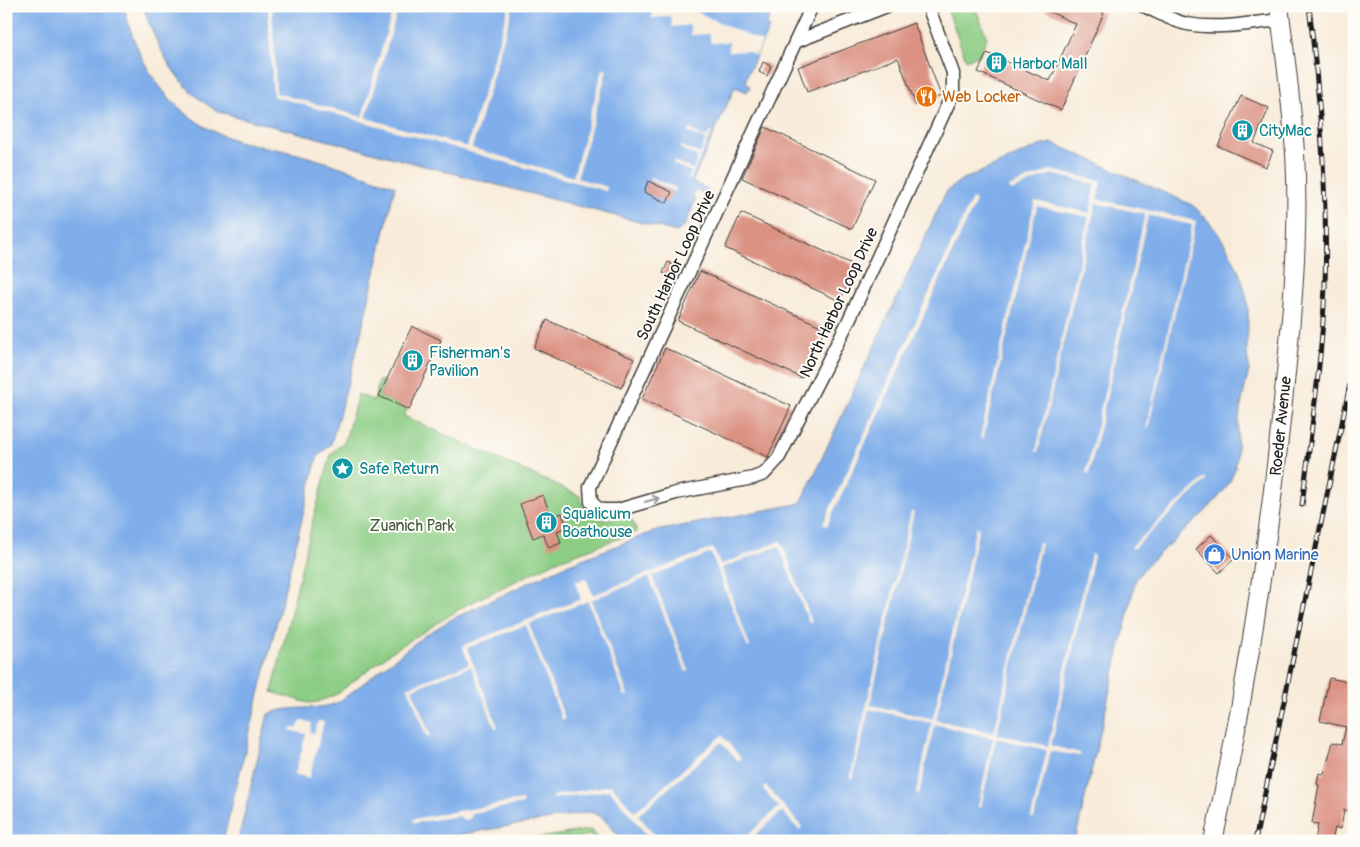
<svg xmlns="http://www.w3.org/2000/svg" width="1360" height="847" viewBox="0 0 1360 847" font-family="Pangolin,sans-serif">
  <rect width="100%" height="100%" fill="#fdfcf7"/>
  <filter id="ink" filterUnits="userSpaceOnUse"><feTurbulence type="fractalNoise" baseFrequency=".02" numOctaves="2"/><feDisplacementMap in="SourceGraphic" scale="10" xChannelSelector="R" yChannelSelector="G"/><feConvolveMatrix kernelMatrix="1 2 1 2 8 2 1 2 1" color-interpolation-filters="sRGB"/></filter>
  <filter id="wash" filterUnits="userSpaceOnUse"><feTurbulence type="fractalNoise" baseFrequency=".0096" numOctaves="4" result="noise"/><feDisplacementMap in="SourceGraphic" scale="20" xChannelSelector="R" yChannelSelector="G"/><feGaussianBlur stdDeviation="1.12" result="paint"/><feColorMatrix in="noise" values="0 0 0 0 0 0 0 0 0 0 0 0 0 0 0 0 0 1.4 0 .05"/><feComposite in="paint" operator="in"/></filter>
  <g filter="url(#wash)">
    <rect width="100%" height="100%" fill="#f8ebd9"/>
    <g fill="#8ccd84" stroke="#547450">
      <path d="M951,6H975L987,38L979,55L966,60L947,8Z"/>
      <path d="M379,380L385,382L379,396L407,409L404,416L580,496C585,515 602,527 621,514L633,521L637,532L559,560L466,605L390,653L337,694L318,702L308,703L272,692L312,523L331,454L345,440L358,394L374,401Z"/>
      <path d="M588,830L592,831L601,841H596L591,835L574,838L573,841L567,837L545,841H520Z"/>
    </g>
    <g fill="#7faeea" stroke="#4e6583">
      <path d="M6,6H124C138,70 176,124 242,142C261,147 281,149 301,155C332,163 363,175 395,186L359,342L331,444L317,458L223,841H6Z"/>
      <path d="M143,6H775L766,26L769,28L746,78V82L750,87L747,92L735,87L692,182L708,189L706,194L695,190L692,197L696,199L685,225L677,232L219,112C177,89 158,50 143,6Z"/>
      <path d="M1053,143L1192,205C1217,225 1239,263 1246,295C1250,313 1247,333 1247,351C1246,357 1250,364 1249,370C1245,388 1240,407 1238,425C1236,445 1240,463 1230,481C1217,506 1167,545 1145,567L1136,579L1075,841H623L602,817L591,812L423,841H238L268,714C292,704 316,712 339,702L424,636L452,619L564,566L655,531L797,504L802,501L946,192L958,182L1039,146Z"/>
    </g>
    <g fill="#f8ebd9">
      <path d="M268,6H272L276,93L362,117L394,6H399L366,118L467,147L509,6H513L472,148L573,177L603,69L607,70L577,178L607,187L606,191L273,96Z"/>
      <path d="M633,6H684L762,42L756,56L747,51L728,52L729,42L711,43L709,34L691,35L690,25L672,27L671,16L652,18V7L633,9Z"/>
      <path d="M689,129L707,138L710,131L712,132L690,180L688,179L691,172L673,164L674,161L693,170L698,157L680,148L681,146L700,154L706,140L688,132Z"/>
      <path d="M1050,170L1101,181L1097,199L1196,221L1148,429H1146L1192,225L1148,215L1089,474L1086,473L1145,214L1096,203L1038,452L1036,451L1089,217L1037,206L983,439L980,438L1035,201L1090,213L1096,184L1051,174L1011,191L1009,187Z"/>
      <path d="M650,177L676,188L675,192L649,180Z"/>
      <path d="M972,199L976,201L827,526L823,524Z"/>
      <path d="M1205,478L1207,480L1133,549L1131,547Z"/>
      <path d="M911,512H914L870,705L933,719L976,527L979,528L936,720L994,733L1038,543H1041L997,734L1048,746L1091,554L1094,555L1051,746L1080,753V756L1050,751L1034,819L1031,818L1047,750L996,738L981,807H978L993,738L935,724L919,794L916,793L932,723L869,709L853,778H850Z"/>
      <path d="M781,541L812,622L809,623L779,546L721,568L750,647L748,648L711,553L652,576L689,671L686,672L649,577L591,600L628,695L625,696L588,601L529,624L565,719L562,720L526,625L467,648L498,727L495,728L471,666L412,689L430,735L427,737L408,687L469,664L463,648L464,645L581,599L575,582L586,578L593,595L713,548L720,565Z"/>
      <path d="M301,720L312,723L310,732L314,733L318,721L324,722L309,778L295,774L306,734L290,730L291,727L298,728Z"/>
      <path d="M722,735L741,758L738,761L721,742L638,815L660,841H655L652,838L650,839L610,790L552,799V796L611,785L635,812Z"/>
      <path d="M766,786L802,827L799,830L782,811L748,841H741L779,807L763,789Z"/>
      <path d="M522,800L523,804L471,813V818L465,820L458,816L414,823L413,819Z"/>
    </g>
    <g id="blocks">
      <g fill="#db9283">
        <path d="M1037,6H1089L1104,13L1061,110L978,72L987,53L1050,81L1076,24Z"/>
        <path d="M914,23L941,96L916,105L898,58L807,92L798,67Z"/>
        <path d="M763,62L771,66L767,76L759,72Z"/>
        <path d="M1241,96L1269,108L1254,143L1273,151L1266,167L1218,146Z"/>
        <path d="M765,127L875,179L852,229L742,178Z"/>
        <path d="M648,181L672,192L667,203L644,192Z"/>
        <path d="M741,213L856,266L840,301L725,248Z"/>
        <path d="M668,262L678,267L673,278L663,273Z"/>
        <path d="M700,271L825,328L802,378L678,321Z"/>
        <path d="M547,320L634,359L621,388L534,348Z"/>
        <path d="M412,326L441,340L409,410L379,396Z"/>
        <path d="M665,348L791,406L768,457L642,399Z"/>
        <path d="M543,495L551,517L562,513L567,527L557,531L561,543L549,548L543,534L533,538L520,504Z"/>
        <path d="M1211,535L1234,559L1219,573L1196,549Z"/>
        <path d="M1329,678L1354,683V777L1350,795L1352,796L1350,811L1344,810L1341,829L1335,828L1332,841H1315L1318,824L1312,823L1319,785L1317,784L1319,773L1324,774L1333,742L1342,744L1346,727L1320,721Z"/>
      </g>
    </g>
  </g>
  <g filter="url(#ink)">
    <use href="#blocks" fill-opacity="0" stroke="#3d3b38" stroke-width="1"/>
    <g fill="none" stroke-linecap="round" stroke-linejoin="round">
      <defs>
        <g id="street">
          <path d="M812,6L590,487L591,502L600,510H618L676,493L753,478L764,474L778,459L848,322L953,93V73L928,6"/>
          <path d="M1144,6C1158,12 1172,21 1187,24C1218,30 1250,23 1281,20"/>
          <path d="M795,42L887,6"/>
        </g>
        <path id="secondary" d="M1213,841C1245,699 1267,556 1282,411C1291,328 1300,237 1295,153C1292,104 1285,55 1279,6"/>
      </defs>
      <use href="#street" stroke="#3d3b38" stroke-width="15"/>
      <use href="#secondary" stroke="#3d3b38" stroke-width="20"/>
      <use href="#street" stroke="#fff" stroke-width="12"/>
      <use href="#secondary" stroke="#fff" stroke-width="18"/>
      <defs>
        <g id="rail">
          <path d="M1302,505C1311,432 1322,359 1325,286C1328,193 1320,98 1309,6"/>
          <path d="M1255,841L1354,365"/>
        </g>
      </defs>
      <use href="#rail" stroke="#1c1c1c" stroke-width="5"/>
      <use href="#rail" stroke="#fdfcf7" stroke-width="3" stroke-dasharray="9" stroke-linecap="butt"/>
    </g>
    <defs><path id="oneway-shaft" d="M-6 0H5M1.5-3L5.5 0L1.5 3" fill="none" stroke-width="1.6" stroke-linecap="round" stroke-linejoin="round" transform="scale(1.25)"/></defs>
    <use stroke="#999" href="#oneway-shaft" transform="translate(652 500) rotate(-16)"/>
  </g>
  <defs>
    <symbol id="building-disc" viewBox="-11 -11 22 22"><circle r="9.5" fill="#0f9aa8" stroke="#fdfcf7"/><path d="M-4-6H4V6H1V3H-1V6H-4ZM-2.5-4.3h1.7v1.8h-1.7ZM.8-4.3h1.7v1.8H.8ZM-2.5-1h1.7V.8h-1.7ZM.8-1h1.7V.8H.8Z" fill="#fff"/></symbol>
    <symbol id="restaurant-disc" viewBox="-11 -11 22 22"><circle r="9.5" fill="#e8710a" stroke="#fdfcf7"/><path d="M-5-6h1v4h1v-4h1v4h1v-4h1v5L-1.5 .5V6h-2V.5L-5-1ZM5-6V6H3V1.5H1.5Q1.5-4 5-6Z" fill="#fff"/></symbol>
    <symbol id="sight-disc" viewBox="-11 -11 22 22"><circle r="9.5" fill="#0f9aa8" stroke="#fdfcf7"/><path d="M0-6L1.8-2.2L6-1.7L2.9 1.2L3.7 5.4L0 3.3L-3.7 5.4L-2.9 1.2L-6-1.7L-1.8-2.2Z" fill="#fff"/></symbol>
    <symbol id="shop-disc" viewBox="-11 -11 22 22"><circle r="9.5" fill="#3f7fe0" stroke="#fdfcf7"/><path d="M-5-2.5h2.3a2.7 3.5 0 0 1 5.4 0H5L5.5 6h-11ZM-1.5-2.5h3a1.5 2.3 0 0 0-3 0Z" fill="#fff"/></symbol>
  </defs>
  <g fill-rule="evenodd">
    <use href="#building-disc" x="984" y="50" width="25" height="25"/>
    <use href="#restaurant-disc" x="914" y="84" width="25" height="25"/>
    <use href="#building-disc" x="1230" y="118" width="25" height="25"/>
    <use href="#building-disc" x="400" y="348" width="25" height="25"/>
    <use href="#sight-disc" x="330" y="456" width="25" height="25"/>
    <use href="#building-disc" x="534" y="510" width="25" height="25"/>
    <use href="#shop-disc" x="1202" y="542" width="25" height="25"/>
  </g>
  <g text-anchor="middle" stroke-width="4" stroke-linejoin="round" paint-order="stroke">
    <g font-size="16" fill="#0d838f" stroke="#fdfcf7" text-anchor="start">
      <text x="1012" y="69">Harbor Mall</text>
      <text x="1259" y="136">CityMac</text>
      <text x="429" y="358">Fisherman's<tspan x="429" dy="18">Pavilion</tspan></text>
      <text x="359" y="474">Safe Return</text>
      <text x="562" y="519">Squalicum<tspan x="562" dy="18">Boathouse</tspan></text>
    </g>
    <g font-size="16" fill="#c56008" stroke="#fdfcf7" text-anchor="start">
      <text x="942" y="102">Web Locker</text>
    </g>
    <g font-size="16" fill="#1c1c1c" stroke="#fdfcf7">
      <text transform="translate(675 265) rotate(-65)" y="6">South Harbor Loop Drive</text>
      <text transform="translate(838 302) rotate(-65)" y="6">North Harbor Loop Drive</text>
      <text transform="translate(1280 426) rotate(-84)" y="6">Roeder Avenue</text>
    </g>
    <g font-size="16" fill="#435a40" stroke="#fdfcf7">
      <text x="412" y="531">Zuanich Park</text>
    </g>
    <g font-size="16" fill="#366cbe" stroke="#fdfcf7" text-anchor="start">
      <text x="1231" y="560">Union Marine</text>
    </g>
  </g>
  <rect width="1360" height="847" fill="none" stroke="#fdfcf7" stroke-width="25"/>
</svg>
